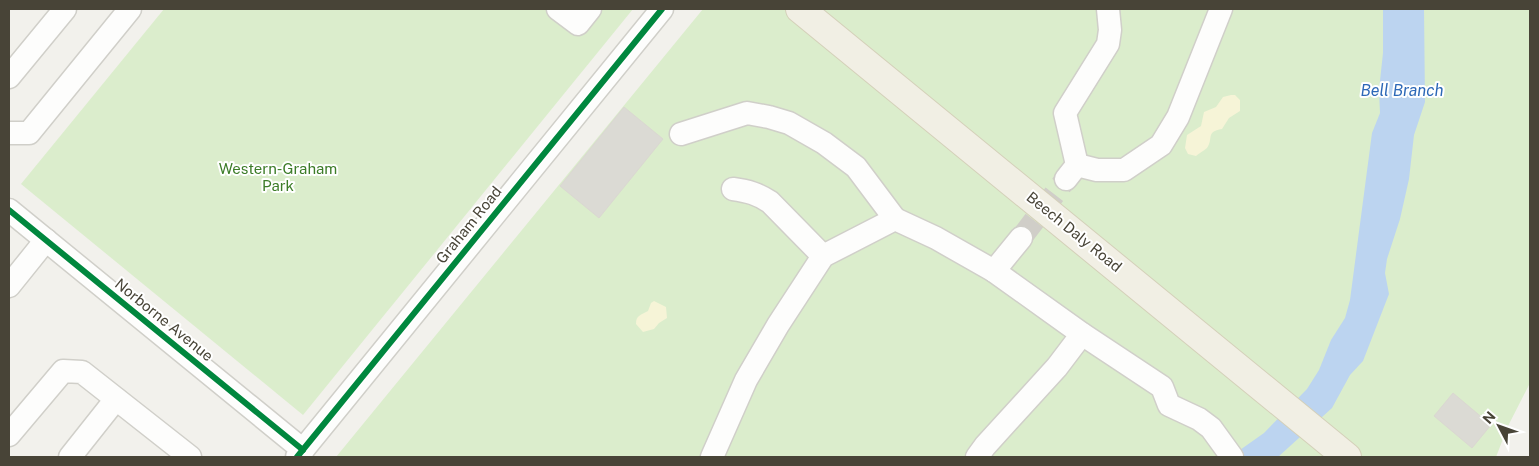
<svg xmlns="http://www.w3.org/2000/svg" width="1539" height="466" viewBox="0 0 1539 466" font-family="'Public Sans',sans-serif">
  <rect width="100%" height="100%" fill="#f2f1ec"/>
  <g fill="#dbedcc">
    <path d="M164,9H633L303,415L21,184Z"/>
    <path d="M703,9H1530V383L1508,426L1496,457H336Z"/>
  </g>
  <g fill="#f6f4d7">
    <path d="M1231,95H1235L1240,100V111L1229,118L1222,129C1205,132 1214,138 1207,148C1204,151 1199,153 1196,156L1188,154L1185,148L1187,135L1201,126L1204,112L1216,107L1223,97Z"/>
    <path d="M654,301L666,307L667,318L659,323L654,329L643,332L636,324C636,315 641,315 648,311L651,303Z"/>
  </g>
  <path fill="#bcd4f0" d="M1383,9H1424L1425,102L1414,135L1409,179L1400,219L1387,259L1385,273L1389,294L1363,361L1350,375L1332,408L1278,457H1230L1264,433L1307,389L1319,370L1331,340L1345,318L1350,300L1372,133L1380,113L1379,90L1383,53Z"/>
  <g fill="#dbdad4" stroke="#dad8d1">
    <path d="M624,107L663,139L599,218L560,186Z"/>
    <path d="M1453,393L1491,425L1472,448L1434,416Z"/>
  </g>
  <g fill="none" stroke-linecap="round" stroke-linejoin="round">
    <path stroke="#d0cec8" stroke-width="22" stroke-dasharray="22 11" stroke-linecap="butt" d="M1021,238L1066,179"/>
    <defs>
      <g id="minor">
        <path d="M558,9L578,24L590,9"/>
        <path d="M9,77L65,9"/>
        <path d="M9,133H29L130,9"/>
        <path d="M681,134L747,113L769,117L789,123L824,143L856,167L895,219"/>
        <path d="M1077,165L1097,170H1124L1161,145L1178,117L1221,9"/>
        <path d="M1066,179L1077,165L1065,113L1108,44L1110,30L1108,9"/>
        <path d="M733,189C748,191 758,194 770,202L823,256"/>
        <path d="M9,210L303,450"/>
        <path d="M994,271L1082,334L1162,387L1169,405L1199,419L1211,428L1232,457"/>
        <path d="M9,286L46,240"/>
        <path d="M9,435L63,371L82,372L190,457"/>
        <path d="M70,457L116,399"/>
        <path d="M297,457L662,9"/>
        <path d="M712,457L746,380L778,325L823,256L895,219L936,238L994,271L1021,238"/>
        <path d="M977,457L985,446L1057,367L1082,334"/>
      </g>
      <path id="major" d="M800,9L1347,457"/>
    </defs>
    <use href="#minor" stroke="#d0cfc9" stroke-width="25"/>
    <use href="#major" stroke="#d4d0b9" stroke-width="30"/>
    <use href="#minor" stroke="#fdfdfc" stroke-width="22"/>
    <use href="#major" stroke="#f1efe4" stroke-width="28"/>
    <defs>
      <g id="cycleway">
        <path d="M9,210L303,450"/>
        <path d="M297,457L662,9"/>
      </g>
    </defs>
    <use href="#cycleway" stroke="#fff" stroke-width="9"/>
    <use href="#cycleway" stroke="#00873e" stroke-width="6"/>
  </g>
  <g text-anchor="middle" stroke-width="4" stroke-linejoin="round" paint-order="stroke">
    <g font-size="15" fill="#3c7c28" stroke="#fff">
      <text x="278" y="174">Western-Graham<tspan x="278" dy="17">Park</tspan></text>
    </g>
    <g font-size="15" fill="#484437" stroke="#fff">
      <text transform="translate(469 225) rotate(-51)" y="5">Graham Road</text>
      <text transform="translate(1074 232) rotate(39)" y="5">Beech Daly Road</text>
      <text transform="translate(164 320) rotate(39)" y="5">Norborne Avenue</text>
    </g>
    <g font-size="16" font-style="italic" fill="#2d68b7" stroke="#fff">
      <text x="1402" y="96">Bell Branch</text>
    </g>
  </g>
  <rect width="1539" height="466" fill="none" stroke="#484437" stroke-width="20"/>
  <g transform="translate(1499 426) rotate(311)" stroke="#ffffff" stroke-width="4" paint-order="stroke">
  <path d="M0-4L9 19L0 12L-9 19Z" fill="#484437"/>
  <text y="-8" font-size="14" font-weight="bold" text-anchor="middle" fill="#484437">N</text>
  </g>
</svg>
